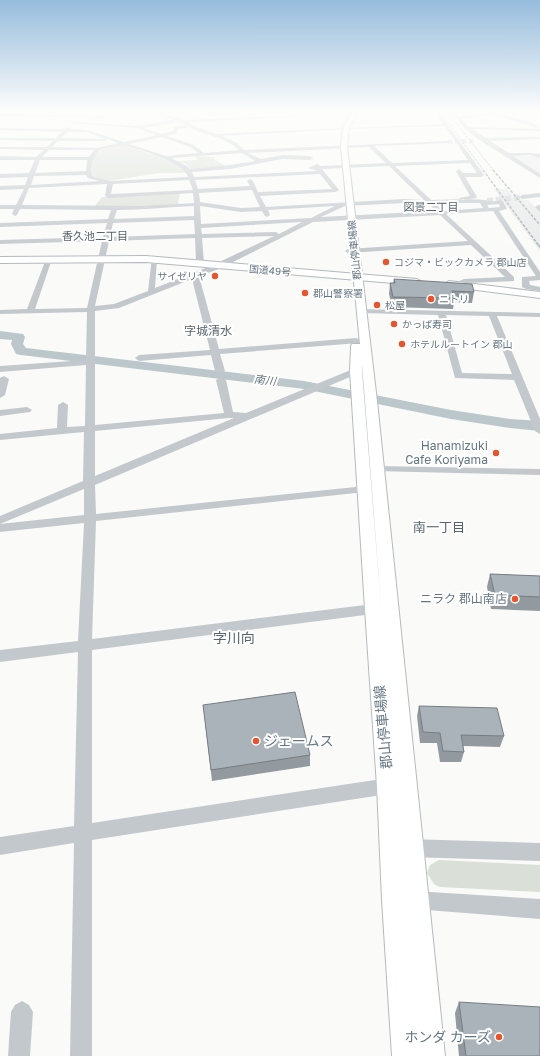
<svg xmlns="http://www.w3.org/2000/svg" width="540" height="1056" viewBox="0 0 540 1056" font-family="'Golos Text','Noto Sans JP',sans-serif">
  <rect width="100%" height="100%" fill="#fafaf8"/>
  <g fill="#e8e9e9">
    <path d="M511,155L540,156V175Z"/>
    <path d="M494,189H507L515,199L528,200L540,212V251Z"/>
  </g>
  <g fill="#dadfd7">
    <path d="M124,145L160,157L183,167L186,173H159L108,181L90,175L91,160L97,151Z"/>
    <path d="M195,156L215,157L213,159L228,167L191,169L186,164L177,161L198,160Z"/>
    <path d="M180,192L178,204L149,207H94L102,197H105Z"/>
    <path d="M439,860L540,865V892L440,887L434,884L427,873L430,865Z"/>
  </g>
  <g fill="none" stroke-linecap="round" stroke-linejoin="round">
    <path fill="#bbc7cb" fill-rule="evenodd" d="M0,331L23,334L25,337L23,344L26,348L304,381L451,410L510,419L540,421V431L510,428L451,419L304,389L21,355L16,354L11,344L12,340L0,339Z"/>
    <path stroke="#d5d9db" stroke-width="4.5" stroke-dasharray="4.5 2.5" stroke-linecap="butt" d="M448,142L474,141"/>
    <path stroke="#d5d9db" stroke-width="6" stroke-dasharray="6 3" stroke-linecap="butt" d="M487,201L522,197"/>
    <defs>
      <path id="major" d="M353,111H359L349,127L347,147L377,401L445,1056H392L382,900L377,786L365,609L350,371L351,346L352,344H360L341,147L343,127ZM362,365L365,401L382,618L362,371Z"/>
      <g id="highway">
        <path d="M146,256L417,279L422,282L417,285L146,262L0,263V257Z"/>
        <path d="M449,281L540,292V298L445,286L444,284Z"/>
      </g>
    </defs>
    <use href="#major" stroke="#b5babe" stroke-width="2"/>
    <use href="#highway" stroke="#b4b9bd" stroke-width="2"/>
    <g fill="#c3c8cc" fill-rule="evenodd">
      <path d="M119,111H125L92,120L90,119Z"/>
      <path d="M147,111H153L182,120L438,111L484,175L481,177H465L477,197L476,198L462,200L459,198L470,196L456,171L459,169L463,173H477L470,163L395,166L431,200C449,200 474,198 490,201C494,202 499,200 503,201L507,209L499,211L540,272V280L529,281L530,285L540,287V291L526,289L522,287V277L536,276L493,211L446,214L514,277V281L466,283L461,287H455V283L464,279L505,277L471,245L348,253L345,251L348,249L468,241L440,215L313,222L219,269L199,276L219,349L356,338L359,339L360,341L359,343L220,354L225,371L220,374L215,371L211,355L139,361L135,358L139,355L210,350L192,279L119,308L95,311V425L224,413L216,380L221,377L226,380L233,412L246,413L353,369L367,368L372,371L367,374H357L95,485L96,514L365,486L369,487L371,489L369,491L365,492L96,521L92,639L373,604L378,606L380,609L378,612L373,614L92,650V823L388,778L394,781L396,786L394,791L388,794L92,840V1056H70L74,843L0,855V837L74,826L78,652L0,662V650L78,641L84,523L0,532V524L84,515V489L0,524V516L83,481L84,432L0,440V434L57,428L58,405L63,402L68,405L67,427L85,426L86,365L0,372V366L86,360L87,312L0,314V310L27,309L46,259L49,257L52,259L35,309L87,308L102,241L0,244V240L103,237L107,223L0,227V223L108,219L111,210L20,209L17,215L15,216L12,214L14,209H0V205H16L24,189L0,190V186L25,185L28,177L0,178V174L29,173L35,160H0V156L36,157L44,150L0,149V147H47L53,141L0,140V138H56L62,132L0,130V128L65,129L69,127L71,128L70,129L87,130L124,142L157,135L136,128L72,123L74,122L138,126L174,120ZM435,112L443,124L216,134L194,126L188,122L351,114ZM179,122L186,125L174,127L173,131L162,134L143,128ZM445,126L468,160L392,163L374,146L450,143L448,141L244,150L237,143L222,136L343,129ZM189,127C205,136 225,136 239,150L204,153L194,145L167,136L177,133L178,129ZM68,132H87L105,139L61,138ZM162,137L190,147L198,153L166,156L129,144ZM107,139L118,143L97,148L52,147L58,141H105ZM124,145C140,150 183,161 188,177L109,181L92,176C88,167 94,157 99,150ZM369,147L386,163L320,166L317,164L308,168L318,171L194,177L192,172L230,169L282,159L310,160L313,158L310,156L282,155L261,159L248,153ZM49,150H94L89,157H42ZM242,153L255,161L230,165L190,169L187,166L171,158ZM40,160H87L86,171L35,173ZM389,166L424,200L404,199L266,207L260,196L336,192L339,190L322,169ZM320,174L332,189L258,192L253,181L250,179L247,181L250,186L198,189L195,180ZM86,175L88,178L99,181L31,185L34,176ZM189,180L193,190L111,194L113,184ZM107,184L105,196L108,198L193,193L194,203L142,206L22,205L29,188ZM252,190L260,207L241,208L200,202L199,193ZM404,203H428L436,211L321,217L345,206ZM435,203H480L483,208L443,211ZM499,204L500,207L489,208L487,205ZM194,206V216L114,219L117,210C143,210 168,207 194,206ZM200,206L241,212L262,211L265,216L267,217L270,215L268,210L335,206L311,218L201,224ZM194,220L195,234L110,237L113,223ZM302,222L279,234L276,232L202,234L201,228ZM274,236L213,265L155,288L157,259L152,258L148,291L114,304L95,306L109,241L195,238L196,263L200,265L204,263L202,238ZM229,418H234L95,476V431Z"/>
      <path d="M451,111H455L459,116L490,114L482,111H488L528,121L538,126V128L494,115L461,118L468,127L540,129V131L472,129L486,138L540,137V139L490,141L509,153H530L540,154V158L530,155L513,156L540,174V178L481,141L465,129Z"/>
      <path d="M0,114L85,115L87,116L85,117L0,116Z"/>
      <path d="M540,193V197L522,199L519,197L522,195Z"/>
      <path d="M538,205H540V212L535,207Z"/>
      <path d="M358,309L540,313V317L497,316L540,419V434L535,431L514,380L455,378L438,315L361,313H358ZM446,315L489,316L512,374L462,373Z"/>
      <path d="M4,376L9,379L5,395L0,398V378Z"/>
      <path d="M27,407L32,410L30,412L0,416V410Z"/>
      <path d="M377,466L540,469V475L373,471L372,469L373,467Z"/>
      <path d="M407,839L540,843V861L407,857L401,854L398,848L401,842Z"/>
      <path d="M414,891L540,899V919L414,909L407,907L405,900L407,893Z"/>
      <path d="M22,1001L29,1005L33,1012L30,1056H8L11,1012L15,1005Z"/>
    </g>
    <use href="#major" fill="#fff" fill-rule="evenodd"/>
    <use href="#highway" fill="#fff" fill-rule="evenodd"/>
    <g stroke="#a2aab0" stroke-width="1" stroke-dasharray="2.5 1" stroke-linecap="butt">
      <path d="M440,111L484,171"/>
      <path d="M449,114L494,171"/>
    </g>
    <g stroke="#a2aab0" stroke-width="1.5" stroke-dasharray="3 1.5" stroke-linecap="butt">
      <path d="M483,170L539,246"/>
      <path d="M493,170L540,225"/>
    </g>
    <path stroke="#a2aab0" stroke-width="2" stroke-dasharray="4 2" stroke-linecap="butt" d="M539,245L540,247"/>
  </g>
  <g fill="#929a9f">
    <path d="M394,279L474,292L472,303L454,302L453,309L392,307L389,294L390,283H393Z"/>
    <path d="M490,574L540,576V611L491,609L487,587Z"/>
    <path d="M203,705L310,755V766L212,781Z"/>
    <path d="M419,706L504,736L500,747L463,746L464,752L461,762H440L437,743H420L417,716Z"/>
    <path d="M459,1002L540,1056H459L455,1013Z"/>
  </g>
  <g fill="#aab3b9" stroke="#777d82">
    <path d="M394,279L472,284L474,292L452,291L454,298L393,297L390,283H395Z"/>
    <path d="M490,574L540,576V597L495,595Z"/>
    <path d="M295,692L310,755L211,770L203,705Z"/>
    <path d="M419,706L497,708L504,736L461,735L464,752L443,751L440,733L423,732Z"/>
    <path d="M459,1002L540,1007V1056H466Z"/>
  </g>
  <linearGradient id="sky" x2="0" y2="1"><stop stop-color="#96bcdc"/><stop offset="0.43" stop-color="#fdfdfc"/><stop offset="1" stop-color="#fdfdfc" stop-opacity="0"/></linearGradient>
  <rect width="540" height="259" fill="url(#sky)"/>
  <g fill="#e4572e" stroke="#fff" stroke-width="1.5">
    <circle cx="386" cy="262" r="4"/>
    <circle cx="215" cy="276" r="4"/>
    <circle cx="305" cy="293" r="4"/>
    <circle cx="431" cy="299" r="4"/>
    <circle cx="377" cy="305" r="4"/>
    <circle cx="394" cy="324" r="4"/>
    <circle cx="402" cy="344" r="4"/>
    <circle cx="496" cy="453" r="4"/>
    <circle cx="515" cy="599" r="4"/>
    <circle cx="256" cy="741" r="4"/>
    <circle cx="499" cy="1037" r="4"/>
  </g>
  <g text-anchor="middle" stroke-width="4" stroke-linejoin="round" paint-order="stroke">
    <g font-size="10" fill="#657683" stroke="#fff">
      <text transform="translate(354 250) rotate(-96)" y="4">郡山停車場線</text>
      <text transform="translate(270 270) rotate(5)" y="4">国道49号</text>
    </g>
    <g font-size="10" fill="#657683" stroke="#fff" text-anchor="start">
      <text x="394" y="266">コジマ・ビックカメラ 郡山店</text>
      <text x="207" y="280" text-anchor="end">サイゼリヤ</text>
      <text x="313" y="297">郡山警察署</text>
      <text x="439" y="303">ニトリ</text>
      <text x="385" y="309">松屋</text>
      <text x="402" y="328">かっぱ寿司</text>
      <text x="410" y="348">ホテルルートイン 郡山</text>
    </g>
    <g font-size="11" fill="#57646e" stroke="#fff">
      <text x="431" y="211">図景二丁目</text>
      <text x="95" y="240">香久池二丁目</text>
    </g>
    <g font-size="11" font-style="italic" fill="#60757c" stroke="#fff">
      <text transform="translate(265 380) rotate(7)" y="4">南川</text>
    </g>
    <g font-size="12" fill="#57646e" stroke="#fff">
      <text x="208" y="335">字城清水</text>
    </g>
    <g font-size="12" fill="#657683" stroke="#fff" text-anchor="end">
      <text x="488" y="450">Hanamizuki<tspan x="488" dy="14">Cafe Koriyama</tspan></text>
      <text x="507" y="603">ニラク 郡山南店</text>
    </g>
    <g font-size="13" fill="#57646e" stroke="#fff">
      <text x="439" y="532">南一丁目</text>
    </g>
    <g font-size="14" fill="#57646e" stroke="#fff">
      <text x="234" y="643">字川向</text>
    </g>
    <g font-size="14" fill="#657683" stroke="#fff">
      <text transform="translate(383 727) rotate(-95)" y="5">郡山停車場線</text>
    </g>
    <g font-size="14" fill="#657683" stroke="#fff" text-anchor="start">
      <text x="264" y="746">ジェームス</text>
      <text x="491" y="1042" text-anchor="end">ホンダ カーズ</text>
    </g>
  </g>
</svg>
